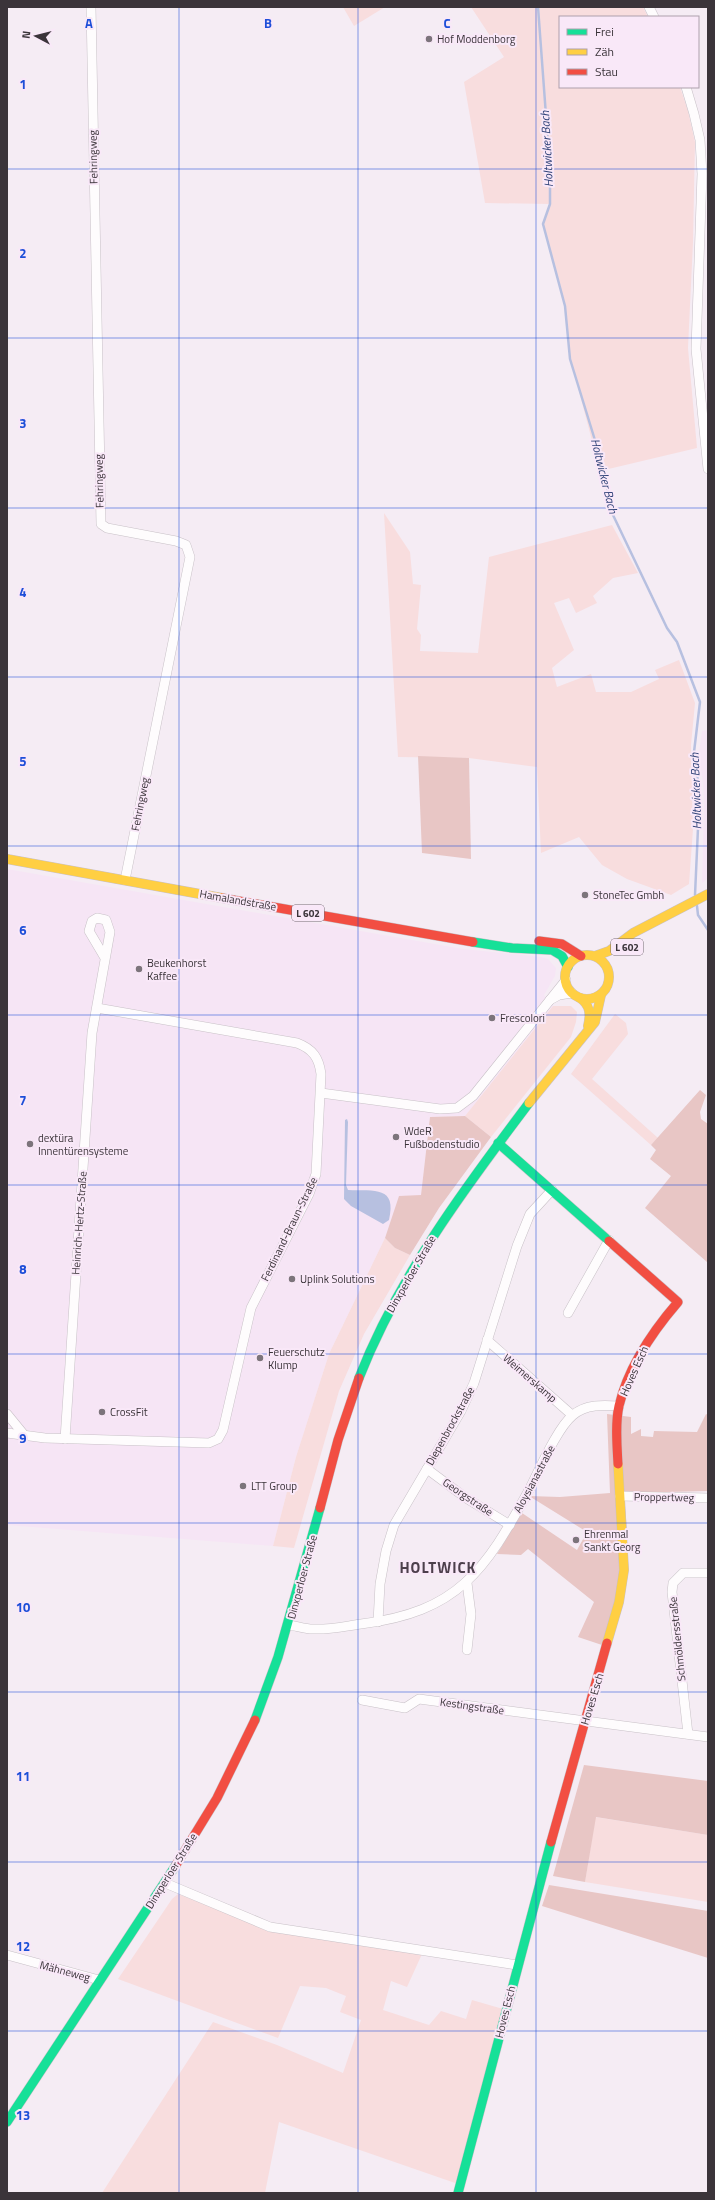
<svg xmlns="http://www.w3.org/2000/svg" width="715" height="2200" viewBox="0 0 715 2200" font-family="'Titillium Web',sans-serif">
  <rect width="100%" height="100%" fill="#f5ecf4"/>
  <g fill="#f6e5f5">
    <path d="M708,730V878L702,883L704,807L703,784L699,753L702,731Z"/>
    <path d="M7,869L463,949L541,957L548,959L556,968L555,976L544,995L553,1006L465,1116L430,1117L421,1195L394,1212L385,1238L329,1354L296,1457L273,1546L7,1525Z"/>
  </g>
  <g fill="#f8ddde">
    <path d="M343,7H385L354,26Z"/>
    <path d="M471,7H643L648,17H560V87H680L688,111L695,142L693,242L688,348L697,448L600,471L570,357L565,306L543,224L550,204L485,203L464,82L504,57Z"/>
    <path d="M384,513L410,552L413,584L421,585L417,629L421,635L420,651L478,653L489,557L612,525L638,573L613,578L593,596L597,603L576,613L569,598L554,603L574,650L552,668L557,687L591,674L596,692H631L659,679L655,670L679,660L695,703L691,745L693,829L689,884L671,895L627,879L602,865L579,837L541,853L537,767L469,758L398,757Z"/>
    <path d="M553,1006H571L577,1012L576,1022L571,1037L491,1137L465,1116Z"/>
    <path d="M615,1014L626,1023L628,1034L592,1079L658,1138L651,1145L571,1074Z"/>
    <path d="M385,1238L395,1248L410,1255L364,1334L339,1391L294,1548L273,1546L296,1457L329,1354Z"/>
    <path d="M595,1817L708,1835V1902L585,1882Z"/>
    <path d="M178,1894L274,1931L422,1954L407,1987L391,1981L383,2010L429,2025L441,2011L466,2019L472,2000L503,2009L458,2184L279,2122L265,2193H102L213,2022L277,2045L343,2073L361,2020L340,2012L346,1996L326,1988L300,1986L278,2038L118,1979L172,1899Z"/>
  </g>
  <g fill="#e8c6c5">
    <path d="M418,756L469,758L471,859L422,853Z"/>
    <path d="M700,1090L706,1095L700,1112L701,1119L708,1124L707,1262L645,1208L671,1176L650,1159L656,1150L651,1145Z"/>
    <path d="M465,1116L491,1137L439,1208L410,1255L395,1248L385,1238L399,1196L421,1195L430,1117Z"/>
    <path d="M607,1414L631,1417V1434L641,1429V1436L653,1437L654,1431L697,1432L706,1414L708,1415V1491L624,1493L627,1531L611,1648L578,1637L594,1602L528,1549L521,1555L497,1554L522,1513L577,1550L587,1532L529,1496L560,1497L610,1493Z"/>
    <path d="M584,1765L708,1781V1835L596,1817L585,1882L553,1876Z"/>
    <path d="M549,1885L708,1911V1958L542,1906Z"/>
  </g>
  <path fill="#b7c0e0" d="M347,1119L348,1122L346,1185L348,1190C375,1191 397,1186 389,1220L383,1224L351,1206L344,1199L345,1120Z"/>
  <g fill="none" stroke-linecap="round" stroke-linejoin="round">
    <g stroke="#b7c0e0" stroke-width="2.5">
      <path d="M538,7L550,170V204L543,224L565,306L570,359L602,463L613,515L667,628L677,642L700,702L694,752L698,781L699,806L695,895"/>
      <path d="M697,906L698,915L708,930"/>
    </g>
    <defs>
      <g id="street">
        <path d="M91,7L101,524L107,528L176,541L186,545L190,557L125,880"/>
        <path d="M649,7L654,17"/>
        <path d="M686,87L694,114L700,140L702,174L696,349L708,469"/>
        <path d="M550,1000L559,995L572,993"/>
        <path d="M321,1093L440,1109L457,1108L473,1096L566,980"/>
        <path d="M568,1313L609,1240"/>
        <path d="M487,1340L572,1415"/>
        <path d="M7,1414L25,1436"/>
        <path d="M7,1433L45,1438L209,1443L218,1439L223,1430L251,1308L309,1194L316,1174L321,1074C319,1058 313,1049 297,1043L97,1008"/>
        <path d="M65,1439L92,1033L110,932L106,920L97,918L92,921L89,931L105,958"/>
        <path d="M427,1469L466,1498L510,1525"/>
        <path d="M620,1496L708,1498"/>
        <path d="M378,1622L380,1584L386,1551L394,1525L461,1411L474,1383L517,1246L530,1214L552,1190"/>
        <path d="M289,1625C297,1626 305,1629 313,1629C329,1630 346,1626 361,1624C458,1612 485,1571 529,1490C539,1471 557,1428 573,1415C586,1404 603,1405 619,1406"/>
        <path d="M467,1650L471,1614L467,1583"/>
        <path d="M362,1700L405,1708L419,1699L708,1737"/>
        <path d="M688,1734L672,1592L673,1583L683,1573H708"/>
        <path d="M165,1883L270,1927L517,1965"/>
        <path d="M7,1955L99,1980"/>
      </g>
      <g id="fast">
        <path d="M473,942L512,948L552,950L562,956L568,967"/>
        <path d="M498,1143L609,1241"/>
        <path d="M359,1378C399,1276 464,1189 529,1103"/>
        <path d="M255,1720L278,1657L320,1508"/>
        <path d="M7,2122L176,1865"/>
        <path d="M458,2193C490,2076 519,1959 551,1842"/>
      </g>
      <g id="slow">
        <path d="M7,859L222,898"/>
        <circle cx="587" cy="977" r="22"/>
        <path d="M595,956L609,951L633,933L708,894"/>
        <path d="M580,998C590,1005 591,1014 588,1026"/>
        <path d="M529,1103L595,1022L601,995"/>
        <path d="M607,1643L619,1602L624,1570L618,1464"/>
      </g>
      <g id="jam">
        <path d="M222,898L473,942"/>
        <path d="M539,941L562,944L581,956"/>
        <path d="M609,1241L678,1302C653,1331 628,1367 619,1406C615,1423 617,1446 618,1464"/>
        <path d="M320,1508L338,1440L359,1378"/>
        <path d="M551,1842L607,1643"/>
        <path d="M176,1865L217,1798L255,1720"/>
      </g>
    </defs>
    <use href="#street" stroke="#c8c1c7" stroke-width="10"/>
    <use href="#fast" stroke="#c8c1c7" stroke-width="10"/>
    <use href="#slow" stroke="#c8c1c7" stroke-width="10"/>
    <use href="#jam" stroke="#c8c1c7" stroke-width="10"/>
    <use href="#street" stroke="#fefcfd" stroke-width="9"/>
    <use href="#fast" stroke="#16e098" stroke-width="9"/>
    <use href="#slow" stroke="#ffcf43" stroke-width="9"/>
    <use href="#jam" stroke="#f24e42" stroke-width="9"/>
  </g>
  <path fill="none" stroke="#1d4ed8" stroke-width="1" stroke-opacity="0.55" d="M179,7V2193M358,7V2193M536,7V2193M7,169H708M7,338H708M7,508H708M7,677H708M7,846H708M7,1015H708M7,1185H708M7,1354H708M7,1523H708M7,1692H708M7,1862H708M7,2031H708"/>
  <g fill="#7c747b" stroke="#f9e8f8" stroke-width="1.5">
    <circle cx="429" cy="39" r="4"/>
    <circle cx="585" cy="895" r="4"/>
    <circle cx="139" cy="969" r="4"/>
    <circle cx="492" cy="1018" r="4"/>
    <circle cx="396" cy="1137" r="4"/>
    <circle cx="30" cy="1144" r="4"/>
    <circle cx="292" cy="1279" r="4"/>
    <circle cx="260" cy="1358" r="4"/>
    <circle cx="102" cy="1412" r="4"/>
    <circle cx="243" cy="1486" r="4"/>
    <circle cx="576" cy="1540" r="4"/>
  </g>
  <g text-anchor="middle" stroke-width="4" stroke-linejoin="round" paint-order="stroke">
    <g fill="#f9e8f8" stroke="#746a73" stroke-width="1">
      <rect x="292" y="905" width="32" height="16" rx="3"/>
      <rect x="611" y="939" width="32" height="16" rx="3"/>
    </g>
    <g font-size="10" font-weight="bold" fill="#3b343a">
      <text x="308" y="917">L 602</text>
      <text x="627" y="951">L 602</text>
    </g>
    <g font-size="11" fill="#3b343a" stroke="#f9e8f8" text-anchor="start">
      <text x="437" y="43">Hof Moddenborg</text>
      <text x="593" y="899">StoneTec Gmbh</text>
      <text x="147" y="967">Beukenhorst<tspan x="147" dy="13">Kaffee</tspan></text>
      <text x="500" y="1022">Frescolori</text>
      <text x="404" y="1135">WdeR<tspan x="404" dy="13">Fußbodenstudio</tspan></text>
      <text x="38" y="1142">dextüra<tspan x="38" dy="13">Innentürensysteme</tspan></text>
      <text x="300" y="1283">Uplink Solutions</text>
      <text x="268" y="1356">Feuerschutz<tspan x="268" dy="13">Klump</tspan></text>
      <text x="110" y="1416">CrossFit</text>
      <text x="251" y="1490">LTT Group</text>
      <text x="584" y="1538">Ehrenmal<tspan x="584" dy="13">Sankt Georg</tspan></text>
    </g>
    <g font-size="11" fill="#3b343a" stroke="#f9e8f8">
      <text transform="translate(93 157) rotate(-91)" y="4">Fehringweg</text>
      <text transform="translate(99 481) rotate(-91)" y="4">Fehringweg</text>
      <text transform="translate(140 804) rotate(-79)" y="4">Fehringweg</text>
      <text transform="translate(238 900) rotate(10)" y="4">Hamalandstraße</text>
      <text transform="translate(79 1223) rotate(-86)" y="4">Heinrich-Hertz-Straße</text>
      <text transform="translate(289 1229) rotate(-64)" y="4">Ferdinand-Braun-Straße</text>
      <text transform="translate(411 1274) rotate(-60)" y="4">Dinxperloer Straße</text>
      <text transform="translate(634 1371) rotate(-66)" y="4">Hoves Esch</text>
      <text transform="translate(530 1378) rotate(41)" y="4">Weimerskamp</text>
      <text transform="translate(450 1426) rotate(-61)" y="4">Diepenbrockstraße</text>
      <text transform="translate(534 1479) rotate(-62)" y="4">Aloysianastraße</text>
      <text transform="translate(468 1497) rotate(34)" y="4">Georgstraße</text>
      <text transform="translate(664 1497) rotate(1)" y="4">Proppertweg</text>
      <text transform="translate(302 1577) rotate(-75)" y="4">Dinxperloer Straße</text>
      <text transform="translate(677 1639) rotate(-96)" y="4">Schmöldersstraße</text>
      <text transform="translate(592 1699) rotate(-73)" y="4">Hoves Esch</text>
      <text transform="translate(472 1706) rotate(8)" y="4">Kestingstraße</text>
      <text transform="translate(171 1871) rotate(-58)" y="4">Dinxperloer Straße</text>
      <text transform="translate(65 1971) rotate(15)" y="4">Mähneweg</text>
      <text transform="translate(505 2012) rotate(-76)" y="4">Hoves Esch</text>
    </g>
    <g font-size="12" font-style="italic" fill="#2e4177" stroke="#f9e8f8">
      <text transform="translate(547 149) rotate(-93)" y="4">Holtwicker Bach</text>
      <text transform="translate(604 476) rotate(76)" y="4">Holtwicker Bach</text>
      <text transform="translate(696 791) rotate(-92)" y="4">Holtwicker Bach</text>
    </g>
    <g font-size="15" font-weight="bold" letter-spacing="1" fill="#4d3f4c" stroke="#f9e8f8">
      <text x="438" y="1573">HOLTWICK</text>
    </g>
  </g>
  <g font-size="13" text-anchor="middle" font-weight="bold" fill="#1d4ed8" stroke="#f9e8f8" stroke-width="4" stroke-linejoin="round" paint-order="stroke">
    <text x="89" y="28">A</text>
    <text x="268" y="28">B</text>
    <text x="447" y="28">C</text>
    <text x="23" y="89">1</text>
    <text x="23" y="258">2</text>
    <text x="23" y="428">3</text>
    <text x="23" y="597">4</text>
    <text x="23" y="766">5</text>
    <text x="23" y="935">6</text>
    <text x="23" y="1105">7</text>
    <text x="23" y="1274">8</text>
    <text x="23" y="1443">9</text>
    <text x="23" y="1612">10</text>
    <text x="23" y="1781">11</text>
    <text x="23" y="1951">12</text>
    <text x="23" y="2120">13</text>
  </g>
  <rect width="715" height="2200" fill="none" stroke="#3b343a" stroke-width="16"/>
  <rect x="559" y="16" width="140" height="72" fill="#f9e8f8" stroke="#ada0ac"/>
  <rect x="567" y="29" width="20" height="6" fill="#16e098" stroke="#ada0ac"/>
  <text x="595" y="36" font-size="12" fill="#3b343a">Frei</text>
  <rect x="567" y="49" width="20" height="6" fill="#ffcf43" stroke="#ada0ac"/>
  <text x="595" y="56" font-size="12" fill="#3b343a">Zäh</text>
  <rect x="567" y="69" width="20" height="6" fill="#f24e42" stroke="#ada0ac"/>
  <text x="595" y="76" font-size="12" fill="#3b343a">Stau</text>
  <g transform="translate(36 36) rotate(277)" stroke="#f9e8f8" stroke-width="3" paint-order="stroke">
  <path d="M0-3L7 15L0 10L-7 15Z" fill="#3b343a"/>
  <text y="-6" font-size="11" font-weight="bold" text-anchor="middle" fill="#3b343a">N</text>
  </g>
</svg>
